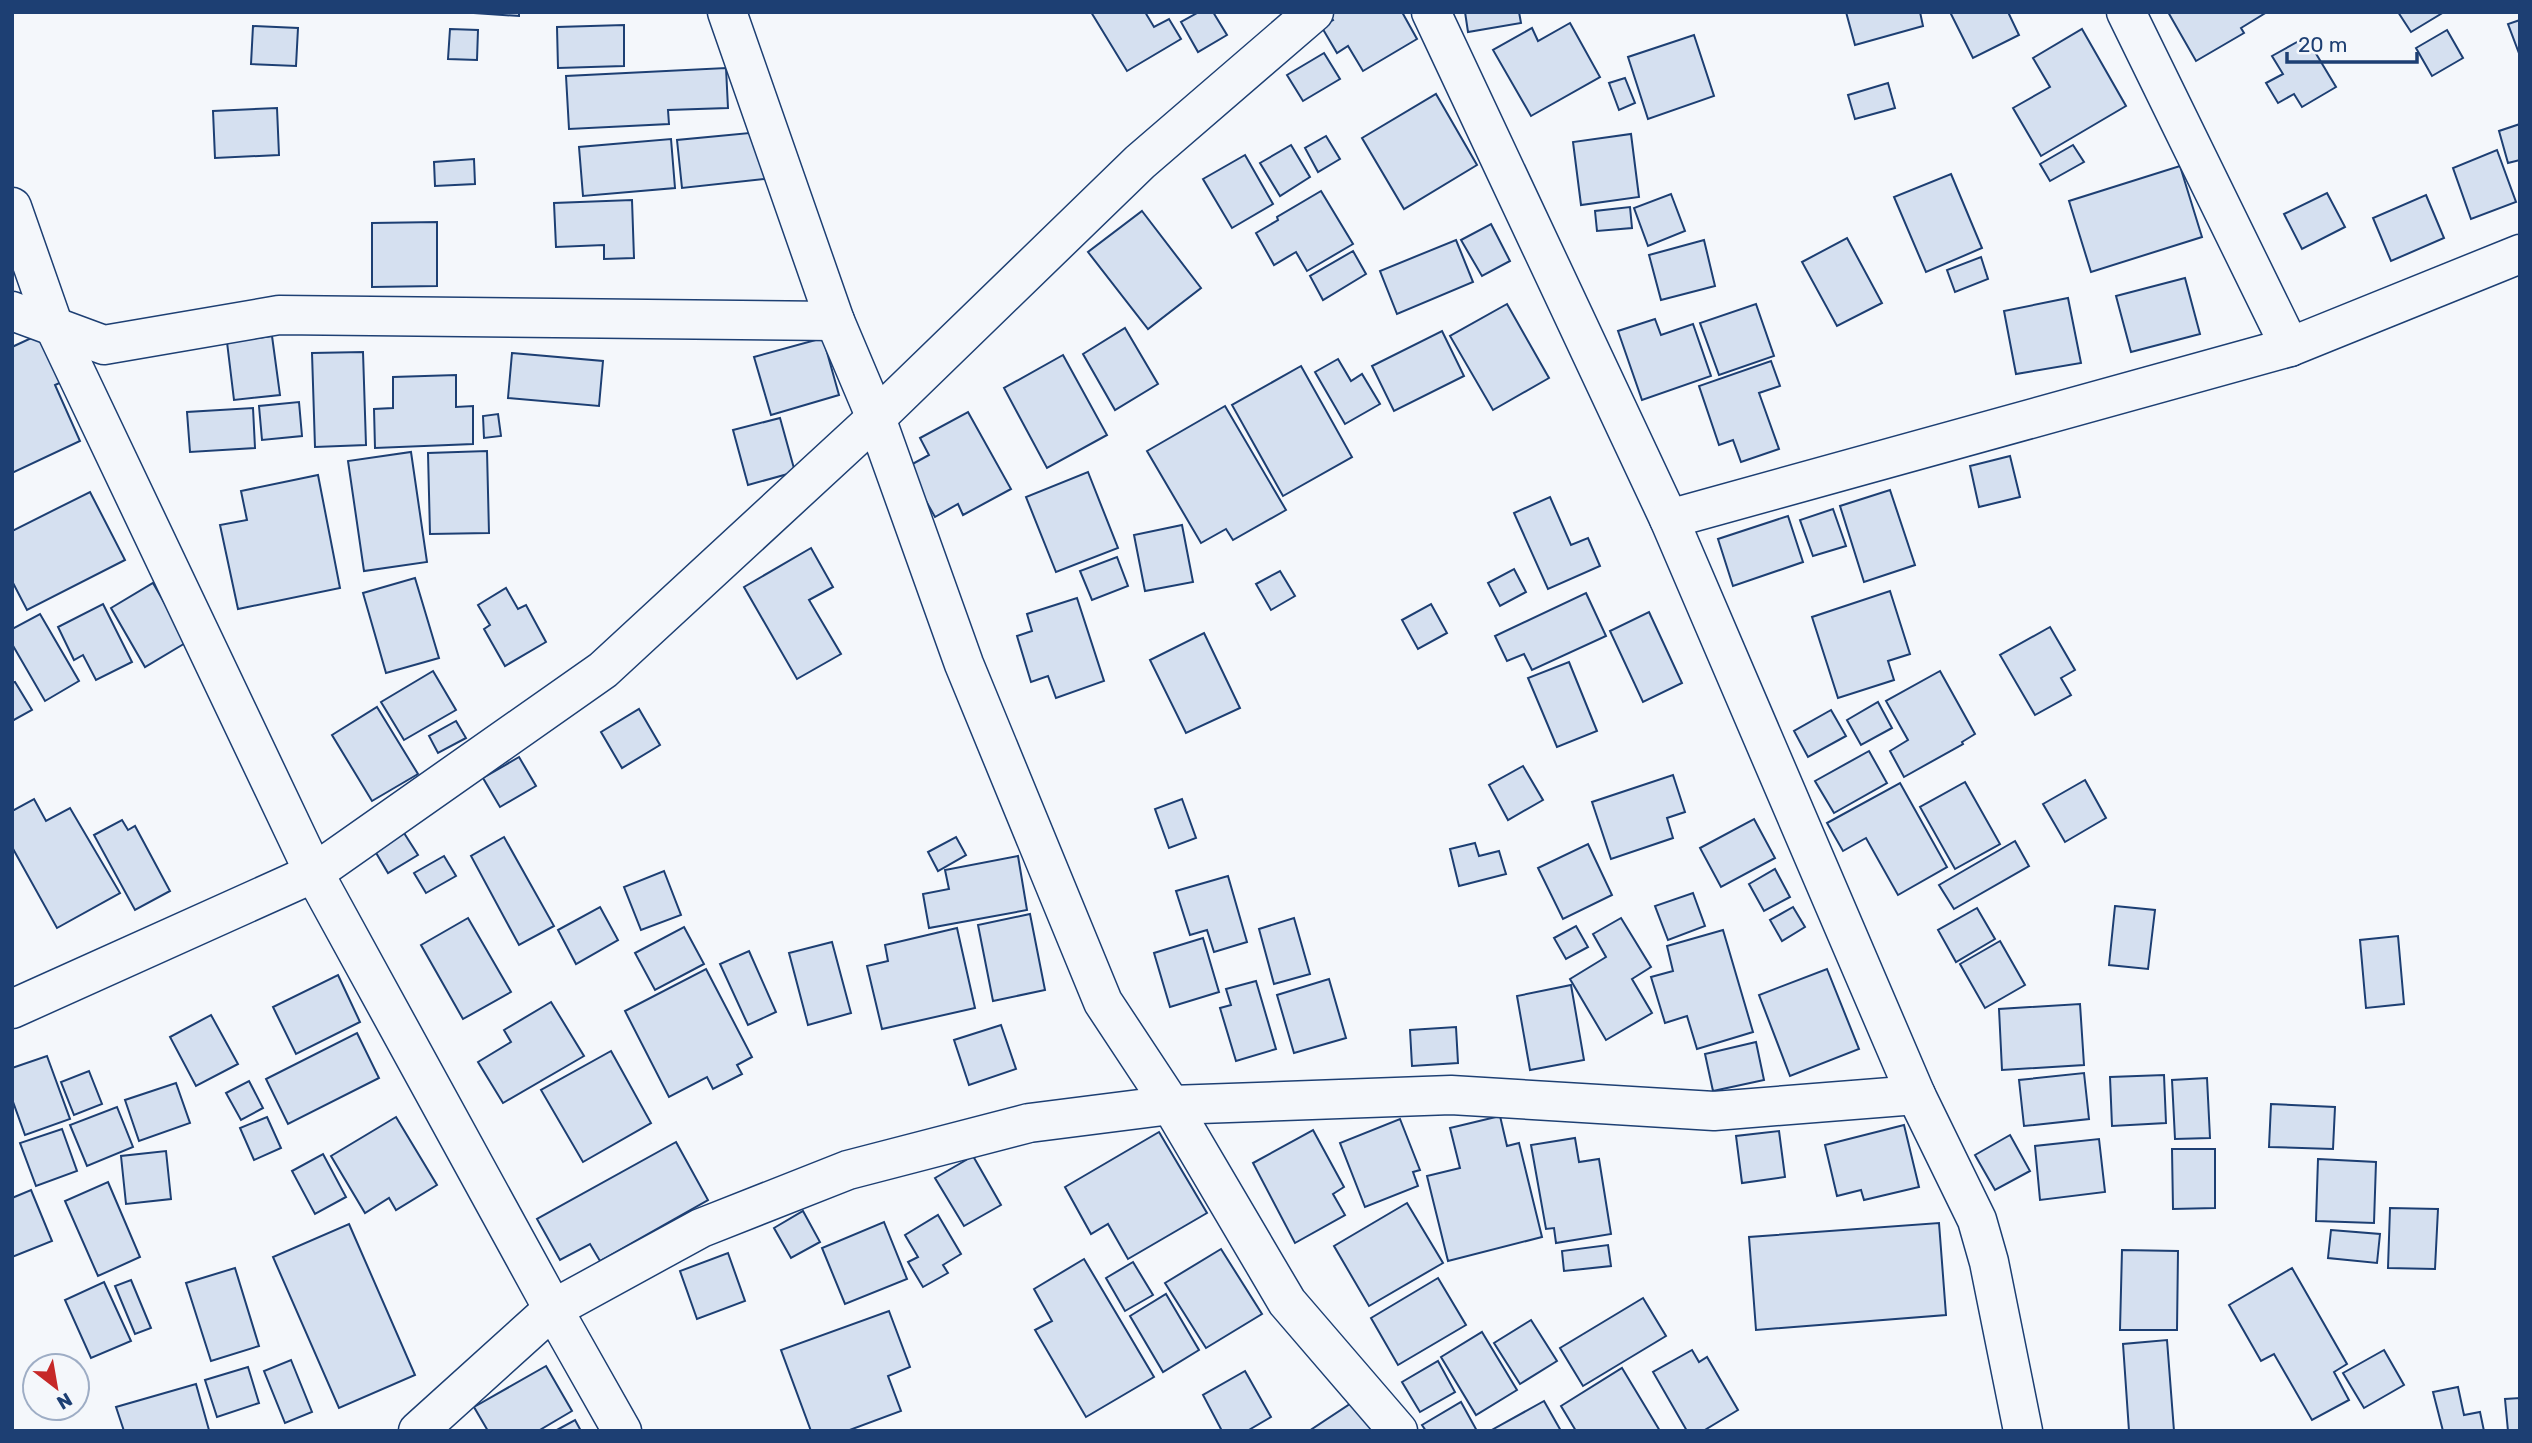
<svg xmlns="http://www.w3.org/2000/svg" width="2532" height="1443" viewBox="0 0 2532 1443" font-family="Rubik,sans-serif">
  <rect width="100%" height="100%" fill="#f4f7fb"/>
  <g fill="#d5e0f0" stroke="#1d3f73" stroke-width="2">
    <path d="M459,12H519V16Z"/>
    <path d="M1091,12H1145L1154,27L1169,19L1181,39L1127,71Z"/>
    <path d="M1199,12H1213L1227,35L1198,52L1181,22Z"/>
    <path d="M1328,12H1402L1417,39L1363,71L1348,46L1337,53L1321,26L1333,20Z"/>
    <path d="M1465,12H1519L1521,23L1468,32Z"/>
    <path d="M1846,12H1920L1923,26L1855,45Z"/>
    <path d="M1950,12H2008L2019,35L1973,58Z"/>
    <path d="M2168,12H2267L2241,28L2244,33L2196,61Z"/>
    <path d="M2398,12H2444L2411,32Z"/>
    <path d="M2520,20V56L2508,24Z"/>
    <path d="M1570,23L1600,77L1531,116L1493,50L1532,28L1538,41Z"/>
    <path d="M624,25V66L558,68L557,27Z"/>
    <path d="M253,26L298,28L296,66L251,64Z"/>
    <path d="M450,29L478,30L477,60L448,59Z"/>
    <path d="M2082,29L2126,106L2041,156L2013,108L2050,87L2033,58Z"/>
    <path d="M2447,30L2463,58L2432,76L2416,48Z"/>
    <path d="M1694,35L1714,96L1648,119L1628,57Z"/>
    <path d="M2306,37L2336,87L2302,107L2294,94L2278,103L2266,83L2283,74L2272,56Z"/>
    <path d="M1324,53L1340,79L1303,101L1287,75Z"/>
    <path d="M726,68L728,108L668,110L669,124L569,129L566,76Z"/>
    <path d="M1625,78L1635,103L1619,110L1609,83Z"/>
    <path d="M1888,83L1895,108L1855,119L1848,95Z"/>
    <path d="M1436,94L1477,165L1404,209L1362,138Z"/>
    <path d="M277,108L279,155L215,158L213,111Z"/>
    <path d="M2520,124V160L2508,163L2499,131Z"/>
    <path d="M760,132L765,179L682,188L677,140Z"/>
    <path d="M1631,134L1639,197L1581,205L1573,142Z"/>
    <path d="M1326,136L1340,159L1318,172L1305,148Z"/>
    <path d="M671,139L675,188L583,196L579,147Z"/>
    <path d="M1291,145L1310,177L1280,196L1260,163Z"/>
    <path d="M2073,145L2084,162L2050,181L2040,164Z"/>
    <path d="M2497,150L2516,202L2471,219L2453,168Z"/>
    <path d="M1245,155L1273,204L1232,228L1203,179Z"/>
    <path d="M474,159L475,184L435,186L434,162Z"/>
    <path d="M2180,166L2202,237L2091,272L2069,201Z"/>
    <path d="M1951,174L1982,248L1926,272L1894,197Z"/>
    <path d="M1321,191L1353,244L1307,271L1296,252L1274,265L1256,233L1278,220L1277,217Z"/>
    <path d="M2327,193L2345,227L2302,249L2284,214Z"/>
    <path d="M1671,194L1685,231L1648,246L1634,208Z"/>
    <path d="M2426,195L2444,238L2391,261L2373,218Z"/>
    <path d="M632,200L634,258L604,259V245L556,247L554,203Z"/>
    <path d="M1630,207L1632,228L1597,231L1595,211Z"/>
    <path d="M1142,211L1201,288L1148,329L1088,252Z"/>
    <path d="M437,222V286L372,287V223Z"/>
    <path d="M1491,224L1510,261L1482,276L1461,240Z"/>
    <path d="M1847,238L1882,303L1837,326L1802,262Z"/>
    <path d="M1456,240L1473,282L1397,314L1380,271Z"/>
    <path d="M1704,240L1715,286L1661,300L1649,255Z"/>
    <path d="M1353,251L1366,274L1323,300L1310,276Z"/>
    <path d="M1981,257L1988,279L1955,292L1947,270Z"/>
    <path d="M2185,278L2200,334L2131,352L2116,296Z"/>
    <path d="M2068,298L2081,363L2016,374L2004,311Z"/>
    <path d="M1507,304L1549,378L1493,410L1450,336Z"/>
    <path d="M1756,304L1774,356L1719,375L1700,323Z"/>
    <path d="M1655,319L1661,335L1693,324L1711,376L1642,400L1618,331Z"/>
    <path d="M1125,328L1158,384L1115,410L1083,354Z"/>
    <path d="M1442,331L1464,376L1394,411L1372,366Z"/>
    <path d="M42,333L64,381L55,385L80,441L12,473V347Z"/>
    <path d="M272,336L280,395L234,400L227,342Z"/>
    <path d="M823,338L839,395L771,415L754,357Z"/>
    <path d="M363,352L366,445L315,447L312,353Z"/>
    <path d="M512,353L603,361L599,406L508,398Z"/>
    <path d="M1063,355L1107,435L1047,468L1004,388Z"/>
    <path d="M1338,359L1351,381L1362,374L1380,404L1345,424L1315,372Z"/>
    <path d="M1771,361L1780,386L1759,393L1779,449L1741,462L1733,440L1719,445L1699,386Z"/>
    <path d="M1301,366L1352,457L1283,496L1232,405Z"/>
    <path d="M456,375V407L473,406V444L375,448L374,409L393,408V377Z"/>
    <path d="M299,402L302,436L262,440L259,406Z"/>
    <path d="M1225,406L1286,510L1233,540L1226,529L1201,543L1147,451Z"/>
    <path d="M253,408L255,448L190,452L187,412Z"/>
    <path d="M968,412L1011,489L963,515L958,504L935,517L907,467L929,455L920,438Z"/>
    <path d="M498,414L501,436L484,438L483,416Z"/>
    <path d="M780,418L795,472L748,485L733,430Z"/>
    <path d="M487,451L489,533L430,534L428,453Z"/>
    <path d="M411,452L427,562L364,571L348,461Z"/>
    <path d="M2010,456L2020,497L1979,507L1970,466Z"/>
    <path d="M1088,472L1118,548L1056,572L1026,497Z"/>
    <path d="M318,475L340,588L238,609L220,525L247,520L241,491Z"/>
    <path d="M1890,490L1915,565L1864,582L1840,506Z"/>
    <path d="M90,492L125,560L27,610L12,581V531Z"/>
    <path d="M1550,497L1571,545L1588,538L1600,566L1548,589L1514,513Z"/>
    <path d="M1833,509L1846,546L1813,556L1800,520Z"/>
    <path d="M1788,516L1803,562L1733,586L1718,539Z"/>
    <path d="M1182,525L1193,582L1145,591L1134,535Z"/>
    <path d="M811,548L833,587L809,600L841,654L797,679L744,587Z"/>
    <path d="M1117,557L1128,586L1092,600L1080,571Z"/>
    <path d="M1514,569L1526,592L1500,606L1488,583Z"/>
    <path d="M1280,571L1295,596L1271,610L1256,584Z"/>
    <path d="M415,578L439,658L386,673L363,593Z"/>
    <path d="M153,583L187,642L145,667L111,608Z"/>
    <path d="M506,588L518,609L526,605L546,642L505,666L484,629L490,625L478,605Z"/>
    <path d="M1890,591L1910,654L1888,661L1894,680L1838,698L1812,617Z"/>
    <path d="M1586,593L1606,636L1532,670L1524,654L1507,661L1495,636Z"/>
    <path d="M1077,598L1104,681L1056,698L1048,676L1031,682L1017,636L1032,631L1027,614Z"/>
    <path d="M103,604L132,662L96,680L83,655L74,660L58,627Z"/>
    <path d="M1431,604L1447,633L1418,649L1402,620Z"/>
    <path d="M1649,612L1682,683L1643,702L1610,631Z"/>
    <path d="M40,614L79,681L45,701L12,644V629Z"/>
    <path d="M2050,627L2075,670L2061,678L2071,695L2035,715L2000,655Z"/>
    <path d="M1204,633L1240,708L1186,733L1150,660Z"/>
    <path d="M1569,662L1597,731L1557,747L1528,678Z"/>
    <path d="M433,671L456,710L404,740L381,702Z"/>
    <path d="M1940,671L1975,734L1962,742L1963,744L1904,777L1890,751L1908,740L1886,701Z"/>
    <path d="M15,682L32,710L12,721V683Z"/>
    <path d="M1878,702L1892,728L1861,745L1847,720Z"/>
    <path d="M377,707L418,774L372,801L332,735Z"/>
    <path d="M639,709L660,745L622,768L601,732Z"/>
    <path d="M1831,710L1846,736L1808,757L1794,731Z"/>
    <path d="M456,721L466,738L438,753L429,736Z"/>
    <path d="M1869,751L1887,783L1834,813L1815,781Z"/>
    <path d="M519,757L536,786L500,807L483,778Z"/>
    <path d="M1523,766L1543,800L1508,820L1489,785Z"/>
    <path d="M1673,775L1685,812L1667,818L1673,838L1611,859L1592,802Z"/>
    <path d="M2085,780L2106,818L2065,842L2043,804Z"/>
    <path d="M1965,782L2000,844L1955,869L1920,807Z"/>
    <path d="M1900,783L1947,867L1898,895L1866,838L1843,851L1827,823Z"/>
    <path d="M34,799L46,821L70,808L120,893L57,928L12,847V811Z"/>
    <path d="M1182,799L1196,838L1169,848L1155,809Z"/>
    <path d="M1754,819L1775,858L1721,887L1700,848Z"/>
    <path d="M122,820L128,830L135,826L170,891L135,910L94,835Z"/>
    <path d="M404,833L418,855L388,873L375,851Z"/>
    <path d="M504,837L554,926L519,945L471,856Z"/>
    <path d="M956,837L966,855L938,871L928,852Z"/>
    <path d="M2015,841L2029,866L1954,909L1939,885Z"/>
    <path d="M1475,843L1479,856L1499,851L1506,874L1459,886L1450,849Z"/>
    <path d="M1588,844L1612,895L1563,919L1538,868Z"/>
    <path d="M444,856L456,876L426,893L414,873Z"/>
    <path d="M1018,856L1027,910L929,928L923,894L949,889L945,870Z"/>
    <path d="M1775,869L1790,897L1764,911L1749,884Z"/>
    <path d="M664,871L681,915L641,930L624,887Z"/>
    <path d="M1228,876L1247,942L1214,952L1207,930L1190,935L1176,891Z"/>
    <path d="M1693,893L1705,926L1668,940L1655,906Z"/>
    <path d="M2115,906L2155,910L2148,969L2109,965Z"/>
    <path d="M600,907L618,940L576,964L558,930Z"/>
    <path d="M1793,907L1805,927L1782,941L1770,920Z"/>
    <path d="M1977,908L1995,939L1956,962L1938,930Z"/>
    <path d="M1030,914L1045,990L993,1001L978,925Z"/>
    <path d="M468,918L511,992L463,1019L421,945Z"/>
    <path d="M1294,918L1310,974L1274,984L1259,929Z"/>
    <path d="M1621,918L1651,967L1632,979L1652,1013L1606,1040L1570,979L1606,957L1593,934Z"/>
    <path d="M1576,926L1588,947L1566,959L1554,938Z"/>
    <path d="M684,927L704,964L655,990L635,953Z"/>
    <path d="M957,928L975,1008L882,1029L867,966L888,961L885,945Z"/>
    <path d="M1723,930L1753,1032L1697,1049L1687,1016L1665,1023L1651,977L1673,971L1667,946Z"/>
    <path d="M2398,936L2404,1004L2366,1008L2360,940Z"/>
    <path d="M1203,938L1219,992L1170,1007L1154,953Z"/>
    <path d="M2000,941L2025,985L1985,1008L1960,964Z"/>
    <path d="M832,942L851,1013L808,1025L789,953Z"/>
    <path d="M749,951L776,1012L748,1025L720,964Z"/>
    <path d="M706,969L752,1057L737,1065L742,1074L713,1089L707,1077L669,1097L625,1011Z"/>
    <path d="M1827,969L1859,1049L1790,1076L1759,995Z"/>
    <path d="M338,975L360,1022L296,1054L273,1007Z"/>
    <path d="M1329,979L1346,1038L1294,1053L1277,995Z"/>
    <path d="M1256,981L1276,1049L1236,1061L1220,1008L1231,1005L1226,989Z"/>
    <path d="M1571,985L1584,1060L1530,1070L1517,996Z"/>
    <path d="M551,1002L584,1056L503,1103L478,1062L511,1042L504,1030Z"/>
    <path d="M2080,1004L2084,1065L2002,1070L1999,1009Z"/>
    <path d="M211,1015L238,1064L196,1086L170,1037Z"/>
    <path d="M1001,1025L1016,1069L969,1085L954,1040Z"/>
    <path d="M1456,1027L1458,1063L1412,1066L1410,1030Z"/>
    <path d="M357,1033L379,1078L288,1124L266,1079Z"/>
    <path d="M1756,1042L1764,1080L1713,1091L1705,1054Z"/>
    <path d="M611,1051L651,1123L583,1162L541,1090Z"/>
    <path d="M47,1056L70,1119L25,1135L12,1099V1068Z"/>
    <path d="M89,1071L102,1104L74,1115L61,1082Z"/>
    <path d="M2084,1073L2089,1119L2024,1126L2019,1080Z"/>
    <path d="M2164,1075L2166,1123L2112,1126L2110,1077Z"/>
    <path d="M2207,1078L2210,1138L2175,1139L2172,1080Z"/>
    <path d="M249,1081L263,1108L241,1120L226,1093Z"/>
    <path d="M176,1083L190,1123L139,1141L125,1100Z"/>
    <path d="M2271,1104L2335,1107L2333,1149L2269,1147Z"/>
    <path d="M117,1107L133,1147L87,1166L70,1125Z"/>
    <path d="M1500,1116L1507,1146L1519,1143L1542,1237L1448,1261L1427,1176L1460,1168L1450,1128Z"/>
    <path d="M267,1117L281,1148L254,1160L240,1128Z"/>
    <path d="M396,1117L437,1185L396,1210L389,1198L365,1213L331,1156Z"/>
    <path d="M1400,1119L1420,1170L1413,1172L1418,1186L1365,1207L1340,1143Z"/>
    <path d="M1904,1125L1919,1187L1864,1200L1861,1190L1837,1196L1825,1145Z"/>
    <path d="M62,1129L77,1171L36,1186L20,1143Z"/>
    <path d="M1313,1130L1344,1187L1333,1194L1345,1215L1295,1243L1253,1163Z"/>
    <path d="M1779,1131L1785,1177L1742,1183L1736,1136Z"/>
    <path d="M1159,1132L1207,1213L1128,1259L1108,1224L1091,1234L1065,1187Z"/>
    <path d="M2010,1135L2030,1171L1995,1190L1975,1155Z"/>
    <path d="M1575,1138L1579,1162L1599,1159L1611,1234L1556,1243L1554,1228L1546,1229L1531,1145Z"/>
    <path d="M2099,1139L2105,1192L2040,1200L2035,1146Z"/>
    <path d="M676,1142L708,1200L600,1261L590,1244L560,1260L537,1219Z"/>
    <path d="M2172,1149H2215V1208L2173,1209Z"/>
    <path d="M166,1151L171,1199L126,1204L121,1156Z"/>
    <path d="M323,1154L346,1197L315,1214L292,1171Z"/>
    <path d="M973,1156L1001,1205L964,1226L935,1178Z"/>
    <path d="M2318,1159L2376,1162L2374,1223L2316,1221Z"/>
    <path d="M108,1182L140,1257L98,1276L65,1201Z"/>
    <path d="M31,1190L52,1241L12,1257V1198Z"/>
    <path d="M1407,1203L1443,1263L1369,1306L1334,1246Z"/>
    <path d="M2390,1208L2438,1209L2435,1269L2388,1268Z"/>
    <path d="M803,1211L820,1242L791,1258L774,1228Z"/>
    <path d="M938,1215L961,1254L943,1265L948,1273L923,1287L908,1262L918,1257L905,1235Z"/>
    <path d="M884,1222L907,1279L845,1304L822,1248Z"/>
    <path d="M1939,1223L1946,1315L1756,1330L1749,1237Z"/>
    <path d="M349,1224L415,1375L339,1408L273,1257Z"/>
    <path d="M2331,1230L2380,1234L2377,1263L2328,1258Z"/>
    <path d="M1608,1245L1611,1266L1564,1271L1562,1251Z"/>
    <path d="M1221,1249L1262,1314L1206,1348L1165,1283Z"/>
    <path d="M2122,1250L2178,1251L2177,1330H2120Z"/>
    <path d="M728,1253L745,1301L697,1319L680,1271Z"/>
    <path d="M1084,1259L1154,1377L1086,1417L1035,1330L1052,1321L1034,1289Z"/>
    <path d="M1133,1262L1153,1295L1125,1311L1106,1278Z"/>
    <path d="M235,1268L259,1346L211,1361L186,1283Z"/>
    <path d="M2292,1268L2347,1364L2334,1372L2349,1400L2312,1420L2274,1354L2261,1361L2229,1305Z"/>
    <path d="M1438,1278L1466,1325L1398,1365L1371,1318Z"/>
    <path d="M131,1280L151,1328L135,1334L115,1286Z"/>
    <path d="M104,1282L131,1341L91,1358L65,1300Z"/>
    <path d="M1166,1294L1199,1350L1163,1372L1130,1316Z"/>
    <path d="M1643,1298L1666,1336L1583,1386L1560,1348Z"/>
    <path d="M889,1311L910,1367L888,1376L901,1411L847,1431H811L781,1350Z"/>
    <path d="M1531,1320L1557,1361L1520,1384L1494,1343Z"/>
    <path d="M1482,1332L1517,1390L1476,1415L1441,1357Z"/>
    <path d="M2167,1340L2174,1431H2129L2123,1344Z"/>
    <path d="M1692,1350L1699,1362L1707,1357L1738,1410L1703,1431H1687L1653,1372Z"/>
    <path d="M2384,1350L2404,1385L2364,1408L2343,1373Z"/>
    <path d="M291,1360L312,1412L285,1423L264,1371Z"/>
    <path d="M1438,1361L1455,1392L1420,1412L1402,1382Z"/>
    <path d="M546,1366L572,1411L538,1431H488L474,1407Z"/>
    <path d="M248,1367L259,1403L217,1417L205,1380Z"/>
    <path d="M1622,1368L1660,1431H1576L1561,1406Z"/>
    <path d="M1245,1371L1271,1417L1247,1431H1222L1203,1395Z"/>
    <path d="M196,1384L209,1430L124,1431L116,1407Z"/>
    <path d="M2458,1387L2464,1415L2480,1412L2484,1431H2443L2433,1392Z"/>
    <path d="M2520,1398V1431H2508L2505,1399Z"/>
    <path d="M1544,1401L1561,1431H1490Z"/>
    <path d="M1353,1402L1372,1431H1309Z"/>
    <path d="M1461,1402L1477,1431H1426L1422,1425Z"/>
    <path d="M575,1420L581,1431H555Z"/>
  </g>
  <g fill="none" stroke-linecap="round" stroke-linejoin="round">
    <defs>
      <g id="minor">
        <path d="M727,12L835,321L876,418L964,664L1103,1002L1171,1105L1287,1302L1398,1431"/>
        <path d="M1431,12L1669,519L1916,1095L1977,1220L1989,1262L2023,1431"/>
        <path d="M2126,12L2290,347"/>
        <path d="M12,207L53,324L314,873L553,1309L622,1431"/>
        <path d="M12,311L104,345L279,315L835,321"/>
        <path d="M1669,519L2290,347L2520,254"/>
        <path d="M12,1009L314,873L603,670L876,418L1140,162L1314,12"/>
        <path d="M418,1431L553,1309L701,1228L848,1170L1029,1123L1171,1105L1451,1095L1714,1111L1916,1095"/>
      </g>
    </defs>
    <use href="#minor" stroke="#1d3f73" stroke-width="41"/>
    <use href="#minor" stroke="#f4f7fb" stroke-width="38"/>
  </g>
  <rect width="2532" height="1443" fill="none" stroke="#1d3f73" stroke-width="28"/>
  <g transform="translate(56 1387) rotate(149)"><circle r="33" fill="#f4f7fb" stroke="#9eadc5" stroke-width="2"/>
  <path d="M0-5L12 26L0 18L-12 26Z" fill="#c62828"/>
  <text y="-10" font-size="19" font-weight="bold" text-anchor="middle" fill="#1d3f73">N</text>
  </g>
  <path d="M2287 52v10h130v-10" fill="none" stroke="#1d3f73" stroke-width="3.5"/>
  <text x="2298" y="52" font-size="21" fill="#1d3f73" stroke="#f4f7fb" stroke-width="5" paint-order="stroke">20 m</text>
</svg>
